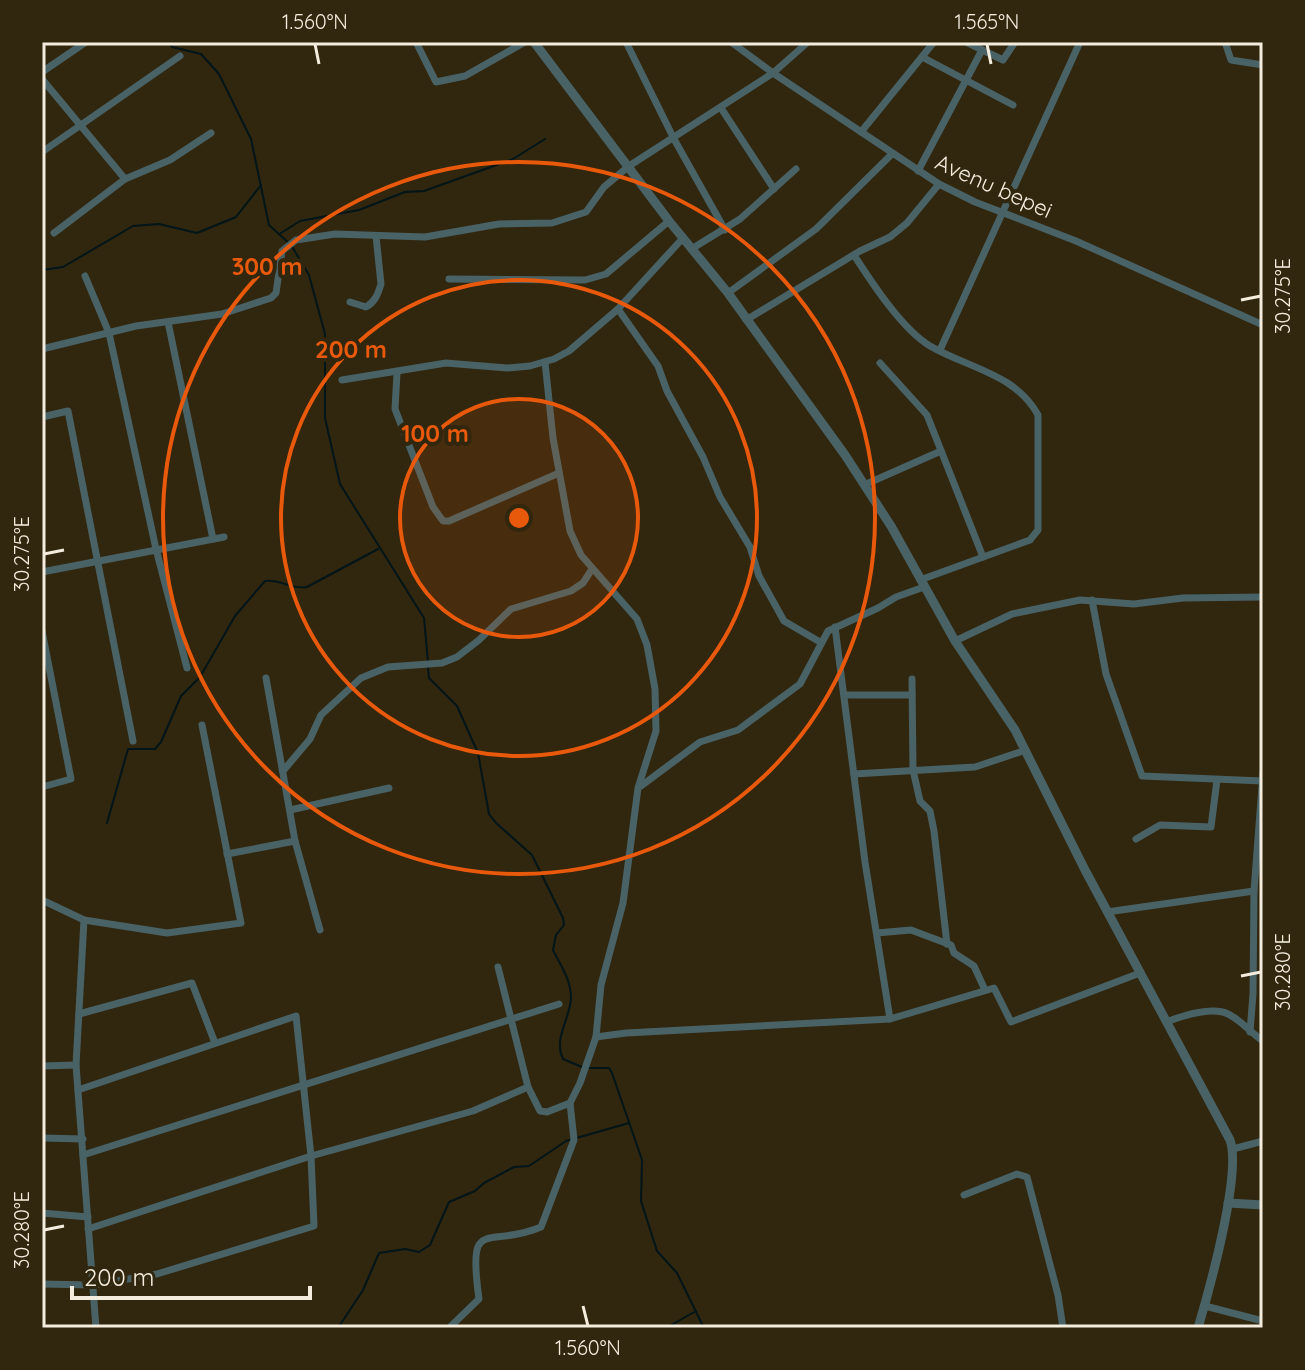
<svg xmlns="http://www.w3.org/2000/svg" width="1305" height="1370" viewBox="0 0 1305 1370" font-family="Quicksand,sans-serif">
  <rect width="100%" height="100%" fill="#31260e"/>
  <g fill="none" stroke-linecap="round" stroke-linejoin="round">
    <g stroke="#021518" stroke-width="2">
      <path d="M169,42L172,47L201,54L219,74L251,139L269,225L291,245L309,275L325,334V418L340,484L424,618L428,662"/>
      <path d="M281,233L300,221L359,210L405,192L424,191L513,159L545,139"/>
      <path d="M42,270L63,267L133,226L159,224L197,233L236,217L261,185"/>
      <path d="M428,668L429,678L457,706L478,753L489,814L496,823L532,855L563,918L564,925L556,935L553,950C561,966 571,980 571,998C570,1019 553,1039 563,1059L582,1067"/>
      <path d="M107,823L128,749H155L161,742L181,696L200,677L235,616L265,581C281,579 291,590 307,587L378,549"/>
      <path d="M588,1068H609L612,1073L642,1160L641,1201L657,1251L677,1273L704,1328"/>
      <path d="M338,1328L363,1290L379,1253L405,1249L419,1252L430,1245L449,1202L475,1191L484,1183L514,1167L529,1166L566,1141L629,1123"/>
      <path d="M666,1328L696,1311"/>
    </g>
    <g stroke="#496266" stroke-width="7">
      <path d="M416,42L436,82L465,76L525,42"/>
      <path d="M626,42L674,139L725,230"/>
      <path d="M731,42L773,73L939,184L975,202L1076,241L1263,325"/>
      <path d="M966,42L1003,60L1015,42"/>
      <path d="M1225,42L1231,60L1263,65"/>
      <path d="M922,57L1013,105"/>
      <path d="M42,72L86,42"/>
      <path d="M42,79L125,179"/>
      <path d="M721,108L774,189"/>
      <path d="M861,132L934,42"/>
      <path d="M42,152L180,56"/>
      <path d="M918,171L982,50"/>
      <path d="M54,233L125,179L170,160L211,133"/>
      <path d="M693,248L740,219L796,169"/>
      <path d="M854,255C872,283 902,329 930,346C968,368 1016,374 1038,415V530L1030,540L920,580"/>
      <path d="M85,276L109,333L156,549L187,668"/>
      <path d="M449,279L585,280L606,274L669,221"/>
      <path d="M728,293L816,229L892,154"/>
      <path d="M350,302L366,307C375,302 378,294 381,284L376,236"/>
      <path d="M618,309L658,366L667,391L703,457L720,497L750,547L759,576L784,621L820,642"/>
      <path d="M746,320L860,251L890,237L907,223L939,184"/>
      <path d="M168,322L213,539"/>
      <path d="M42,349L136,326L222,314L271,298L276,293L282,251L296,240L335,234L425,237L499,224L552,223L586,212L604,187L629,166L773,73L808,42"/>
      <path d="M940,350L1080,42"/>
      <path d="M880,363L927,415L983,557"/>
      <path d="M397,373L395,409L433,507L443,521H449L559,473"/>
      <path d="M342,380L446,363L507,368L530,366L554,359L569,351L618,309L683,238"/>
      <path d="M42,417L68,411L133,741"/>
      <path d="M864,485L941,451"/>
      <path d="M42,572L224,537"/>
      <path d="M1092,600L1106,674L1142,776L1263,781"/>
      <path d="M835,627L865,862L890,1019"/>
      <path d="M42,631L71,779L42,787"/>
      <path d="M955,641L1012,614L1080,600L1134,604L1183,598L1263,597"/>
      <path d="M266,678L295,841L320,930"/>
      <path d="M912,679L913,770L920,801L930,811L934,831L947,944"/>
      <path d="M845,695H912"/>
      <path d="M283,771L310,739L321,715L361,678L388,667L442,663L457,657L479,640L511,609L571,591L583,583L592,569"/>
      <path d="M854,774L975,767L1026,750"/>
      <path d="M641,786L700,742L738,730L800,684L828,631L878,608L896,597L924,587"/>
      <path d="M290,810L389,788"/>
      <path d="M1136,839L1160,825L1211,827L1217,780"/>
      <path d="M227,854L295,841"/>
      <path d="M42,900L84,920L167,933L241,923L202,725"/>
      <path d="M1107,912L1254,891"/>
      <path d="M84,920L76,1065L96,1328"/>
      <path d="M877,933L911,930L951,945L954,953L974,966L985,990"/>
      <path d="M498,967L528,1087L540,1111L547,1112L570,1103"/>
      <path d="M79,1014L192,983L215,1043"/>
      <path d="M1166,1022C1182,1016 1212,1006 1228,1014C1241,1020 1251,1033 1263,1041"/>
      <path d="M1250,1032L1253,994L1254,891L1263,773"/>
      <path d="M596,1037L626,1033L890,1019L994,988L1011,1022L1140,973"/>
      <path d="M42,1066L76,1065"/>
      <path d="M42,1138L83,1139"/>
      <path d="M1233,1149L1263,1141"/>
      <path d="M83,1155L559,1004"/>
      <path d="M964,1195L1017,1174L1027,1177L1058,1295L1063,1328"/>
      <path d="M42,1213L88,1217"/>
      <path d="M88,1229L311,1156L473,1111L528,1087"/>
      <path d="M42,1284L94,1285L157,1274L314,1226L311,1156L296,1016L78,1090"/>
      <path d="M1205,1306L1263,1321"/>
      <path d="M449,1328L479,1299C467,1213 487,1250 541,1227L574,1140L570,1103L580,1083L596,1037L601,985L623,903L638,788L656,731L655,689L647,645L637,619L581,555L570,531L553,438L545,362"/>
    </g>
    <g stroke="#496266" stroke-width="9">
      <path d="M534,42L669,221L728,293L845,455L891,526L955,641L1015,730L1085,870L1230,1140C1242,1173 1209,1291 1198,1328"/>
      <path d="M1228,1203L1263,1205"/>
    </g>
  </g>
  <path fill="none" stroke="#f4edde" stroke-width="3" d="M315,44L319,64M987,44L991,64M1241,300L1261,296M44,554L64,550M1241,976L1261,972M44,1230L64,1226M583,1306L588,1326"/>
  <circle cx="519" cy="518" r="119" fill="#e8590c" fill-opacity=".12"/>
  <g fill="none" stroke="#e8590c" stroke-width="4">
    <circle cx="519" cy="518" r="119"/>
    <circle cx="519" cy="518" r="238"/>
    <circle cx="519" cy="518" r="356"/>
  </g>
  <g text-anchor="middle" stroke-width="8" stroke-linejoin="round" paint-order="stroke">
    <g font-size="22" fill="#f4edde" stroke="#31260e">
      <text transform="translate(994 186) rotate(24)" y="8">Avenu bepei</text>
    </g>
  </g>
  <circle cx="519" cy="518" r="12" fill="#e8590c" stroke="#31260e" stroke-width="4"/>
  <g font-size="24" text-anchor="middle" font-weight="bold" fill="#e8590c" stroke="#31260e" stroke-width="8" stroke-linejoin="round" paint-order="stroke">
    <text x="267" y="275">300 m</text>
    <text x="351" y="358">200 m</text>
    <text x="435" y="442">100 m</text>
  </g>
  <rect width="1305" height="1370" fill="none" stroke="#31260e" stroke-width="88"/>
  <path d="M72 1286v12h238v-12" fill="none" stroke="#f4edde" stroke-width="4"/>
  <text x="84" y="1286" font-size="24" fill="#f4edde" stroke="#31260e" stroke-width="6" paint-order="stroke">200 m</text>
  <rect x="44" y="44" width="1217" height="1282" fill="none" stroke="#f4edde" stroke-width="3"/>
  <g font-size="20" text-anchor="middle" fill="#f4edde">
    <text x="315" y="29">1.560°N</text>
    <text x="987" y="29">1.565°N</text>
    <text transform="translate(1283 296) rotate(-90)" y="7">30.275°E</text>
    <text transform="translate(22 554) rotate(-90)" y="7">30.275°E</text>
    <text transform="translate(1283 972) rotate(-90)" y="7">30.280°E</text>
    <text transform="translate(22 1230) rotate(-90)" y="7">30.280°E</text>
    <text x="588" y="1355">1.560°N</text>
  </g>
</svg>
